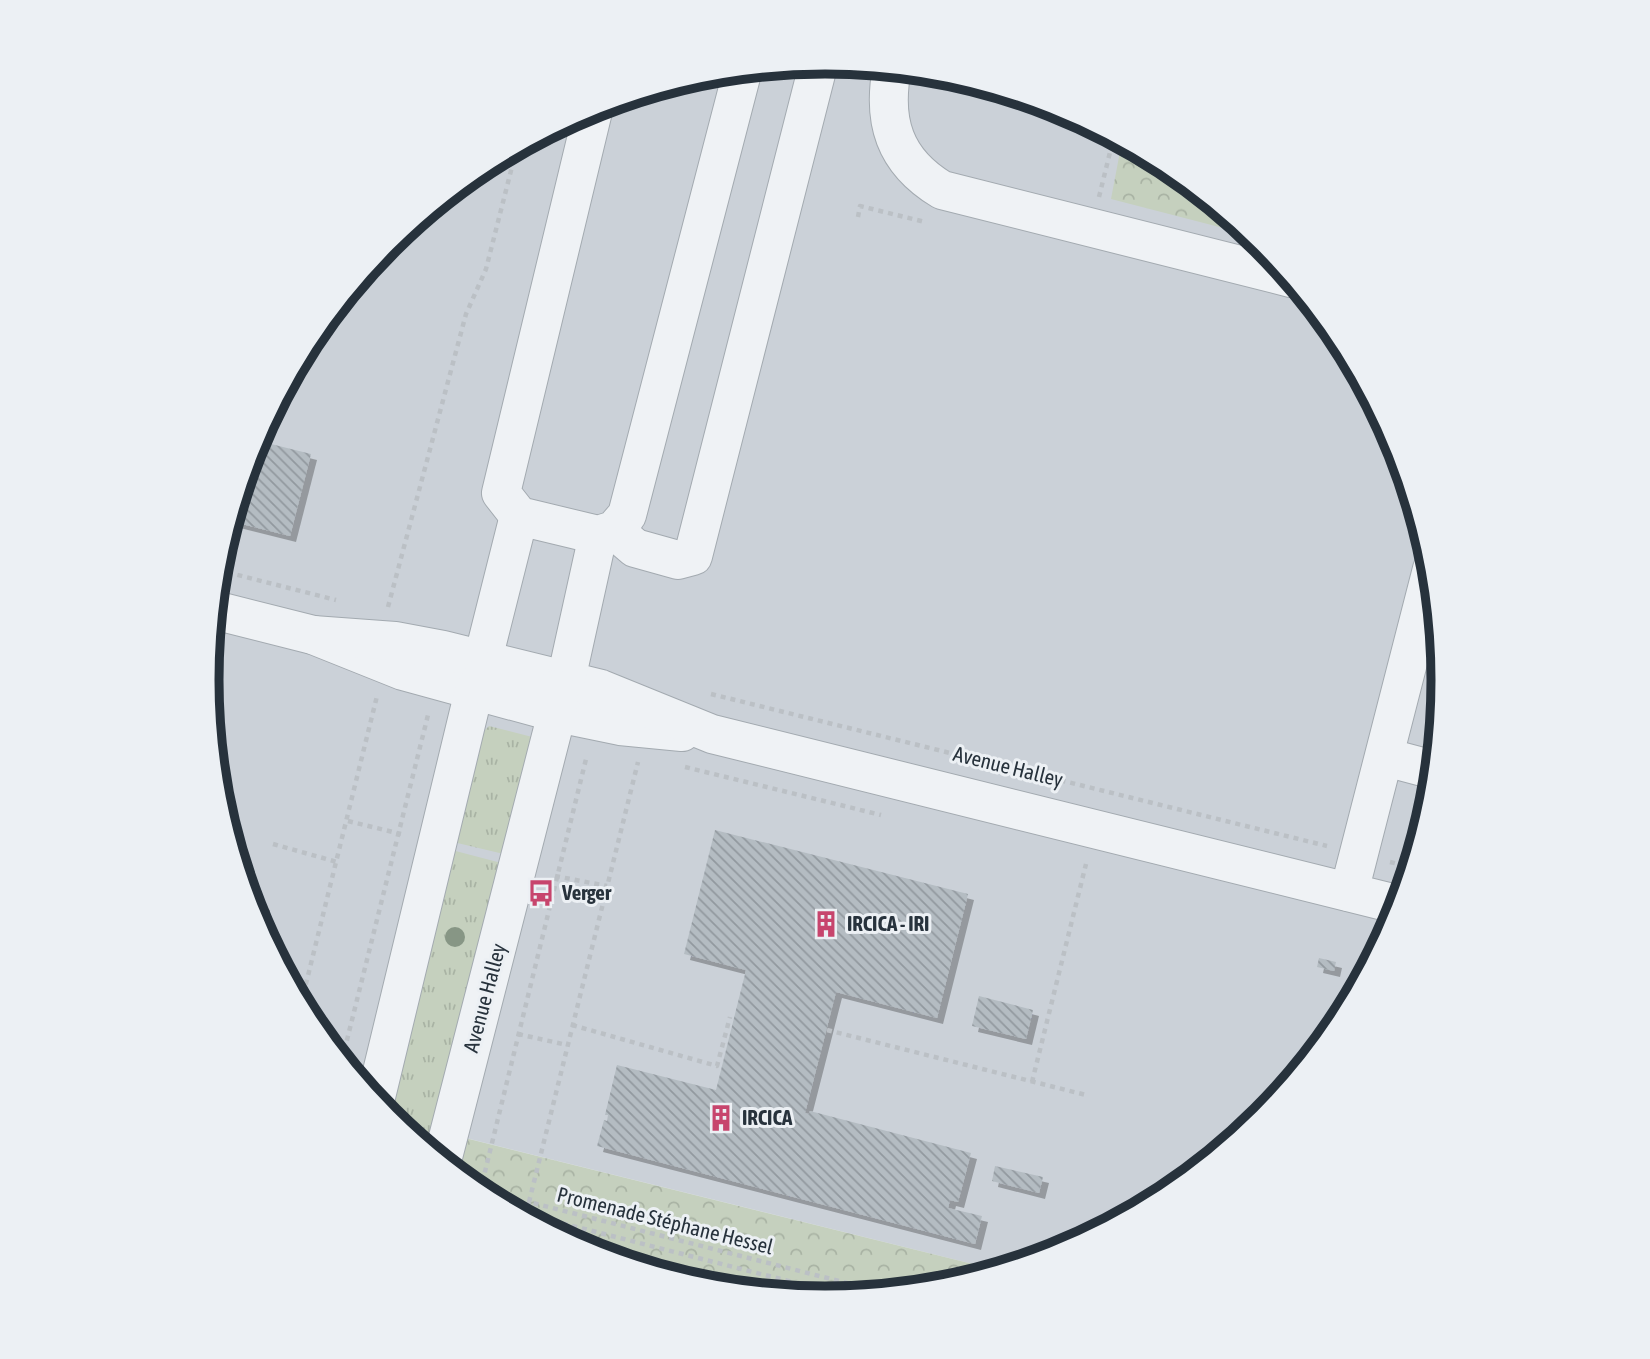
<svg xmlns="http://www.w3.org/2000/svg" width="1650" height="1359" viewBox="0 0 1650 1359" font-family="'Asap Condensed',sans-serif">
  <defs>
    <pattern id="grass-tufts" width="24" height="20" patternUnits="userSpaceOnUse" patternTransform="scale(1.75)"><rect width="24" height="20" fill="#c5d0be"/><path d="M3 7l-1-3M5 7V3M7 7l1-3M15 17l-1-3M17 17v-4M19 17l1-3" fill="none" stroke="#a9b3a4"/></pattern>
    <pattern id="park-crowns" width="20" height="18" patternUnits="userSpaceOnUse" patternTransform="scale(1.75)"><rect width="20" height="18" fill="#c5d0be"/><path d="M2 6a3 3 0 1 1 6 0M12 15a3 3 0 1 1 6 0" fill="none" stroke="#a9b3a4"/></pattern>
    <pattern id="building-back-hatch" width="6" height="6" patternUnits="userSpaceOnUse" patternTransform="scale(1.75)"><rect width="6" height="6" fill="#b4bcc2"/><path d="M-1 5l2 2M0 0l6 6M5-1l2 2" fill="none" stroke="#92999f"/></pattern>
    <filter id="shadow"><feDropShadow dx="6" dy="6" stdDeviation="0" flood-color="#0004"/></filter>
  </defs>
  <rect width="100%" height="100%" fill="#dde2e6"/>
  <path fill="#cbd1d8" d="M825,61L946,73L1062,108L1169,166L1262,243L1339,336L1396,443L1431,559L1443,680L1431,801L1396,916L1339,1023L1262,1117L1168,1194L1061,1251L997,1270L462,1137L388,1116L311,1023L254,916L219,800L207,679L219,558L254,443L311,336L388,242L482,165L589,108L705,73Z"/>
  <g fill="url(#grass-tufts)">
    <path d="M489,726L540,739L512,856L449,841L480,735Z"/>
    <path d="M448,849L509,865L429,1150L382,1109Z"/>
  </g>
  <g fill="url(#park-crowns)">
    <path d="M1122,141L1169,166L1254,236L1111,199Z"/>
    <path d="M461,1137L997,1270L945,1286L825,1298L704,1286L588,1251L481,1193L453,1170Z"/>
  </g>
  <g fill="url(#building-back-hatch)" filter="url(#shadow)">
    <path d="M255,440L311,454L290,536L230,521Z"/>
    <path d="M715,830L968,894L937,1018L836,992L805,1113L809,1114L810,1111L971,1153L958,1202L950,1200L948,1208L982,1216L975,1244L597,1146L604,1120L607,1121L608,1115H605L617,1065L716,1090L746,970L684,954Z"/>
    <path d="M249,900L264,904L259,926L254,916Z"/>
    <path d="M1319,958L1336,962L1334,971L1317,967Z"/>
    <path d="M979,996L1033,1010L1026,1039L972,1026Z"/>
    <path d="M995,1166L1043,1177L1039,1193L992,1181Z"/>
  </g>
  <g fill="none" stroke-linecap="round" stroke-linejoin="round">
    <defs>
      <g id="minor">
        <path d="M892,68C882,121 894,161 942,190L1291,278"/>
        <path d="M594,107L501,493L519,516L598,535L614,530L627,515L743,69"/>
        <path d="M614,530L635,548L678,560L693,556L819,62"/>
        <path d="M214,610L313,635L403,671L557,713L620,726L682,732"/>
        <path d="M313,635L395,641L443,650L601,689L712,734L1400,905"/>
        <path d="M483,659L519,516"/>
        <path d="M566,680L598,535"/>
        <path d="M1385,757L1434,770"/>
        <path d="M1349,892L1432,569"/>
        <path d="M375,1101L474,691L483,676L490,671"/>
        <path d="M442,1161L557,713L559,700L556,689"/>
      </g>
    </defs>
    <use href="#minor" stroke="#a3aab0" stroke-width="40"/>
    <g stroke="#bbc0c5" stroke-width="4.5" stroke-dasharray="5 5" stroke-linecap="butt">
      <path d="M1099,197L1114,136"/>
      <path d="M858,217L860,206L925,222"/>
      <path d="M218,570L336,600"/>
      <path d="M388,607L466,314L486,269L517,147"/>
      <path d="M711,694L1327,846"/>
      <path d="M685,767L881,815"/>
      <path d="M348,821L401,834"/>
      <path d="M273,844L337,862"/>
      <path d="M1390,862L1411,867"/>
      <path d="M555,876L607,886"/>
      <path d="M301,1004L377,696"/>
      <path d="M572,1025L717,1066L730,1017"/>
      <path d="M827,1030L1086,1095"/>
      <path d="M518,1034L567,1045"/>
      <path d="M342,1060L429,711"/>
      <path d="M1032,1082L1086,864"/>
      <path d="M480,1192L587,755"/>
      <path d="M529,1202L638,762"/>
      <path d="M514,1211L847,1296"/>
      <path d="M526,1217L529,1202L882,1292"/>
    </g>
    <use href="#minor" stroke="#eff2f5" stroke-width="38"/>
  </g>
  <circle fill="#879685" cx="455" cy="937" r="10"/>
  <defs>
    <symbol id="bus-bare" viewBox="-9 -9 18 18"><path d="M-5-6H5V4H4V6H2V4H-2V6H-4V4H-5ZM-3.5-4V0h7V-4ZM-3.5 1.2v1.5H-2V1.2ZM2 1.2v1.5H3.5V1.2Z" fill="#c7456d" stroke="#ecf0f4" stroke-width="2.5" paint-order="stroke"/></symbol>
    <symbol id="building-bare" viewBox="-9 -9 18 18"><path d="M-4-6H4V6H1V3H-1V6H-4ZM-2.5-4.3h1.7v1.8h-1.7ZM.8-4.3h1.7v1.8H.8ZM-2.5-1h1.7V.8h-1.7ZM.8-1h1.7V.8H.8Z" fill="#c7456d" stroke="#ecf0f4" stroke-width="2.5" paint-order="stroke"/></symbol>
  </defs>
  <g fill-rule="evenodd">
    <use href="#bus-bare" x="522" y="874" width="38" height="38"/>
    <use href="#building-bare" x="807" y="905" width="38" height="38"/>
    <use href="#building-bare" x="702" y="1099" width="38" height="38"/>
  </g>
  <g text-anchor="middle" stroke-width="6" stroke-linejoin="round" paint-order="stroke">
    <g font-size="21" fill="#27323c" stroke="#ecf0f4">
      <text transform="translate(1008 767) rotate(14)" y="7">Avenue Halley</text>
      <text transform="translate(485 998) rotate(-75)" y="7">Avenue Halley</text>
      <text transform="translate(665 1221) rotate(14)" y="7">Promenade Stéphane Hessel</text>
    </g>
    <g font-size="21" font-weight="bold" fill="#27323c" stroke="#ecf0f4" text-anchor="start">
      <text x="562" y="900">Verger</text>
      <text x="847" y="931">IRCICA - IRI</text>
      <text x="742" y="1125">IRCICA</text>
    </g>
  </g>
  <path d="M0 0H1650V1359H0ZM219 680a606 606 0 1 1 1212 0a606 606 0 1 1-1212 0Z" fill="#ecf0f4" fill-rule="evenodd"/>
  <path fill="none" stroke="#27323c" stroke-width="9" d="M219 680a606 606 0 1 1 1212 0a606 606 0 1 1-1212 0Z"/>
</svg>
